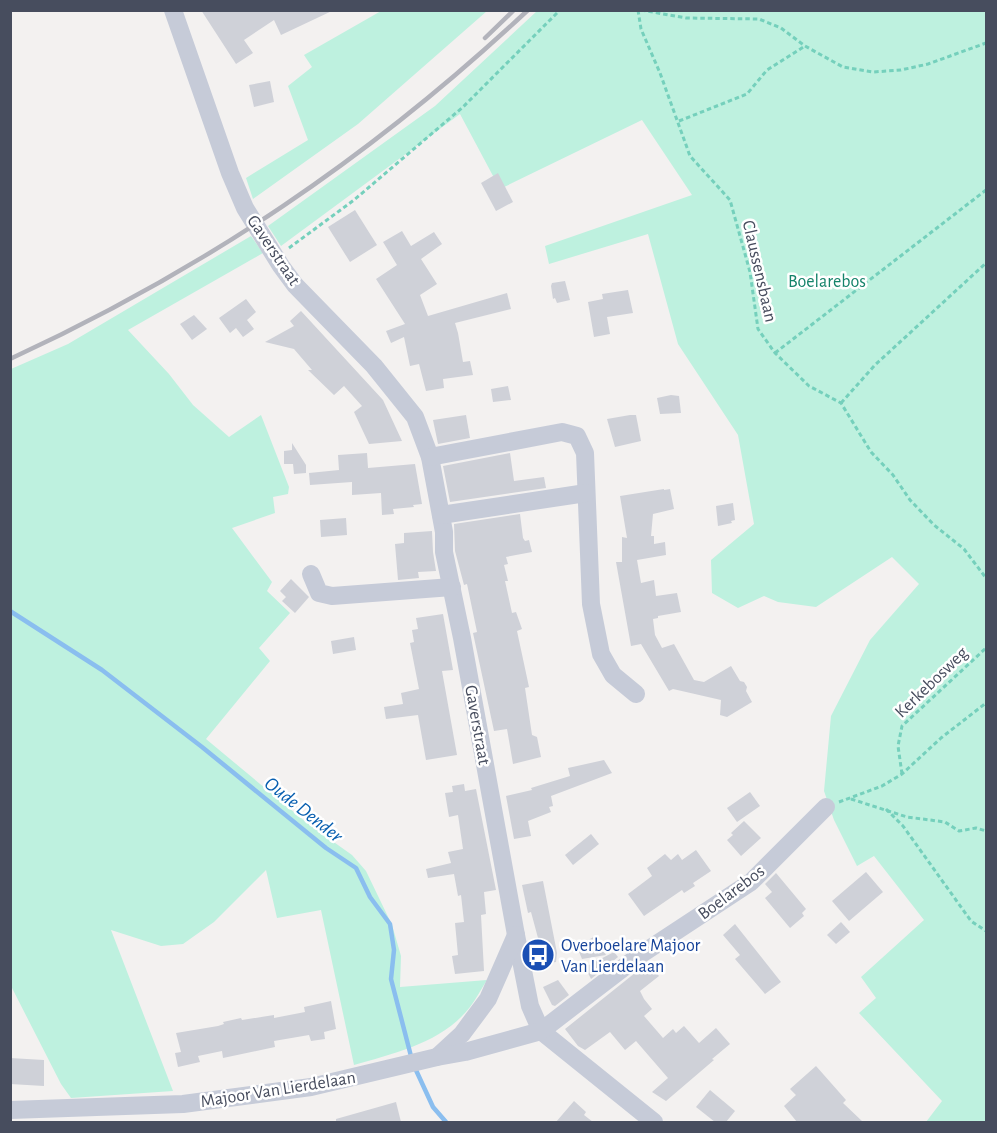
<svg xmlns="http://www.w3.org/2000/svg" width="997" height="1133" viewBox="0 0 997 1133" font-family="'Alegreya Sans',sans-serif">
  <rect width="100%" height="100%" fill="#f3f1f0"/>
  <g fill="#bef1df">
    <path d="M381,11H487L358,124L253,199L246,178L308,140L288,86L312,67L304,55Z"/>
    <path d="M537,11H986V1122H926L942,1101L859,1013L876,998L861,977L924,920L874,856L857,866L834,820L824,791L831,716L870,640L919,584L892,557L816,607L778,602L764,596L738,608L712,593L711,560L754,524L738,435L678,344L648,234L549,264L545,246L692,195L642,120L500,189L460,114L281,246L268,226L435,106Z"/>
    <path d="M251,236L263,253L128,330L169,374L193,405L229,437L261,415L289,487L288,494L273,497L275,513L232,528L272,582L267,591L290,613L259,648L270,661L206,739L307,823L352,855L366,871L392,925L401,956L400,987L487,980C481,989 476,999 470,1007C442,1043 395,1053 354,1065L321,910L277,918L266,870L214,922L183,944L161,946L111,930L173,1091L71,1098L61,1084L11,986V369L68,344Z"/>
  </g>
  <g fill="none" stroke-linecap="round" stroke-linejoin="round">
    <g stroke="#8abeef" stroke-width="4.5">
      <path d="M10,611L102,670L202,747L326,848L356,868L370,897L390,924L394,950L391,979L412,1060"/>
      <path d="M415,1068L433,1107L446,1122"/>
    </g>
  </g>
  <g fill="#cfd1d8">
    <path d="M201,10H334L281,35L274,20L244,40L253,53L236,64Z"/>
    <path d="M270,81L274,102L254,107L249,85Z"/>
    <path d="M498,173L513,202L496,211L481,183Z"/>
    <path d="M355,210L377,245L350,262L328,227Z"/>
    <path d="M402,231L411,246L434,232L442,244L421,259L437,284L420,295L428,316L507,293L511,309L455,323L458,333L463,362L470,361L473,375L443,379L444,388L426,391L419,364L410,366L404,337L391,343L386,331L405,324L376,279L397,265L383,242Z"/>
    <path d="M565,281L570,300L557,303L555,298L553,299L551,286L552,283Z"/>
    <path d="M628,290L633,313L607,317L610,334L594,337L588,302L603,299L602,294Z"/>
    <path d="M246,299L256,312L247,320L254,329L243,337L236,328L230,333L219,318Z"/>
    <path d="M301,311L383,400L402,441L369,444L354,412L362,406L344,386L334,395L308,370H312L294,349L265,342L294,326L290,321Z"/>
    <path d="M194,315L207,329L192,340L180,324Z"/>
    <path d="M508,386L511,400L493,402L491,389Z"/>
    <path d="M671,395L679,396L681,413L660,414L657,398Z"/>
    <path d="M466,415L470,438L438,444L433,420Z"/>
    <path d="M630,415H636L641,441L615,447L607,419Z"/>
    <path d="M292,443L306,465V473L294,474L293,464H284V451L292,450Z"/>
    <path d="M367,453L368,468L415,464L422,504L413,505L414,507L393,509L394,514L382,515L381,493L352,495V482L310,485L309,473L339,470L338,455Z"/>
    <path d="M510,453L514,481L544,477L546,488L450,502L443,466Z"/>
    <path d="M664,489V490L670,489L674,509L653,514L651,536H654V544L665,542L666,555L637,560L641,583L654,580L656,596L677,593L681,612L658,616V618L653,619L655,635L662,648L674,644L694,680L704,682L731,666L740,681L744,682L747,687L746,691L752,702L727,717L720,715L721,700L673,689L669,691L641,644L631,646L616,562H622V537L627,538L620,496Z"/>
    <path d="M733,503L735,520L731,521L732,523L718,526L716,506Z"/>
    <path d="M520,514L523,538L525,541L529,540L532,552L506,557L508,564L504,565L508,581H505L512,613L516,612L522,629L517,631L529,687L525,688L532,735L537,737L541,757L513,764L507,729L494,731L473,633L477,632L467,584L464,585L455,551L454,524Z"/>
    <path d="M346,518L347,535L321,537L320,520Z"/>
    <path d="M432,531L433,552L436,571L418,572L419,578L398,580L395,544L404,543V533Z"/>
    <path d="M291,579L309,597L295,613L282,601L286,597L280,591Z"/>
    <path d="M443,614L453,670L442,671L457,755L426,760L418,715L386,719L384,707L403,704L401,693L419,689L410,643L414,642L412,630L418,629L416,618Z"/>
    <path d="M354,637L356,650L333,654L331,641Z"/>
    <path d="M604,760L612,773L551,796L553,806L549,807L551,812L528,821L531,836L514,839L506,796L532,790L531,788L570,776L568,768Z"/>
    <path d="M464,784L465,791L476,789L496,890L484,892L486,914L481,915L484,971L455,974L452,956L458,955L455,923L464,922L461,895L458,896L454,874L428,878L426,869L451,863L448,852L463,849L458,815L449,817L445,793L453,792L452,786Z"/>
    <path d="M750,792L760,806L737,822L727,808Z"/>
    <path d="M744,821L761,838L741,856L727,840L733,835L731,833Z"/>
    <path d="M591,834L599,844L573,865L565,855Z"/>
    <path d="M696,850L711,871L693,883L695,886L684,893L682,890L644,916L628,894L652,876L647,868L665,854L671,860L678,854L682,860Z"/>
    <path d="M866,872L883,892L849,921L832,901Z"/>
    <path d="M776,873L806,909L802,913L804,916L790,928L765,898L772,892L765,884Z"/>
    <path d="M543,881L557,953L556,962L545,964L531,912L528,913L522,885Z"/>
    <path d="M841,922L850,932L836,944L827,935Z"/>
    <path d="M735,924L781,982L765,994L735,959L740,955L723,935Z"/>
    <path d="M595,936L606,955L582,959L577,947Z"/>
    <path d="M614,952L618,957L591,979L585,967Z"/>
    <path d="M650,965L659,976L640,991L644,999L652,1009L644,1016L663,1038L673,1029L676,1033L684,1026L699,1043L716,1028L730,1044L712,1059L714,1060L666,1101L652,1092L668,1078L636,1041L625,1050L610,1032L585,1050L578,1046L565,1029L640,969L642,971Z"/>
    <path d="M558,980L569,995L555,1006L552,1005L543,987Z"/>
    <path d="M331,1001L336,1029L324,1032L325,1039L311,1041L309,1035L274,1041L275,1047L223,1058L222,1051L198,1056L200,1062L178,1067L175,1053L181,1052L176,1033L218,1026L224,1024L223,1022L241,1018L242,1020L274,1015V1018L305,1012L304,1007Z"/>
    <path d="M10,1058L44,1060V1086L10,1084Z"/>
    <path d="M816,1066L846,1100L843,1103L863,1122H797L784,1106L796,1095L790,1089Z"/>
    <path d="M710,1090L735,1111L726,1122H715L696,1107Z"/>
    <path d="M574,1101L586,1112L584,1115L593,1122H556Z"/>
    <path d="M396,1102L401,1122H336V1119Z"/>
  </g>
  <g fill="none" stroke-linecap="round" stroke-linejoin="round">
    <g stroke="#75d0bc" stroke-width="3" stroke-dasharray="4.5 3" stroke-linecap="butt">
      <path d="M638,10L641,29L660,73L690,156L730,200L750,272L758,329L775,353L809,386L841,403L871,452L893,475L910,500L934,525L964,549L986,578"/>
      <path d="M641,10L686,18L759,19L781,28L805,46L843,67L873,72L901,70L928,64L986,43"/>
      <path d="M679,121L747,94L767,70L805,46"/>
      <path d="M289,248L354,200L463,107L560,10"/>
      <path d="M775,353L986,190"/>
      <path d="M841,403L875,365L986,263"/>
      <path d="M902,774L898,746L902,726L986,648"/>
      <path d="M851,799L907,817L945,822L959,831L976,828L986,831"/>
      <path d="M839,802L882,786L902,774L941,738L986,703"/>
      <path d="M886,809L903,826L971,921L986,931"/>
    </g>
    <g stroke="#c6cbd8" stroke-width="18">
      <path d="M173,10L230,173L245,208L281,266L295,285L374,366L415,417L430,457L444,532V552L462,638L516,935L530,1006L541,1031L654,1122"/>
      <path d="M430,457L562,432L577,436L585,453L591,604L601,654L613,675L636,694"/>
      <path d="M441,515L586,493"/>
      <path d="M311,574L319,593L332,596L452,587"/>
      <path d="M437,1057L462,1034L488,999L516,935"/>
      <path d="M10,1110L183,1104L311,1087L437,1057L465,1052L541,1031L640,955L751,882L826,807"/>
    </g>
    <g stroke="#b2b3bb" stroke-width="4.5">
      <path d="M485,38L514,10"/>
      <path d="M10,359C205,269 371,157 528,10"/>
    </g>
  </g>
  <defs>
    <symbol id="bus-disc" viewBox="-11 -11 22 22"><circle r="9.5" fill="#1a4fb4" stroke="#fff"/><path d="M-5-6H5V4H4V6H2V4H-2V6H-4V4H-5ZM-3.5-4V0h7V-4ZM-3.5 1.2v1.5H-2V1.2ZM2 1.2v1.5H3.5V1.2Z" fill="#fff"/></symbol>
  </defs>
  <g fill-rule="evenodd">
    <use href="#bus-disc" x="519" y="936" width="38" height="38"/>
  </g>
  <g text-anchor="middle" stroke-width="5" stroke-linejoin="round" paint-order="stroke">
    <g font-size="18" fill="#474d5e" stroke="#fff">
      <text transform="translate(274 250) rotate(56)" y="6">Gaverstraat</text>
      <text transform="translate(760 271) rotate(77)" y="6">Claussensbaan</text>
      <text transform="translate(931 682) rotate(-44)" y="6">Kerkebosweg</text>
      <text transform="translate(478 725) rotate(80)" y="6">Gaverstraat</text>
      <text transform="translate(731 892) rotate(-37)" y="6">Boelarebos</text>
      <text transform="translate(278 1089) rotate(-9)" y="6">Majoor Van Lierdelaan</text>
    </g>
    <g font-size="18" fill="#15836a" stroke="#fff">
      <text x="827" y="287">Boelarebos</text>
    </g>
    <g font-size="18" fill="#164399" stroke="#fff" text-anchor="start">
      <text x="561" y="951">Overboelare Majoor<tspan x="561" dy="21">Van Lierdelaan</tspan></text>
    </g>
    <g font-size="20" font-style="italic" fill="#085fb0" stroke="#fff">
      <text transform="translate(304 809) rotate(38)" y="7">Oude Dender</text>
    </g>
  </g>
  <rect width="997" height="1133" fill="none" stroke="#474d5e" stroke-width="24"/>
</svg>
